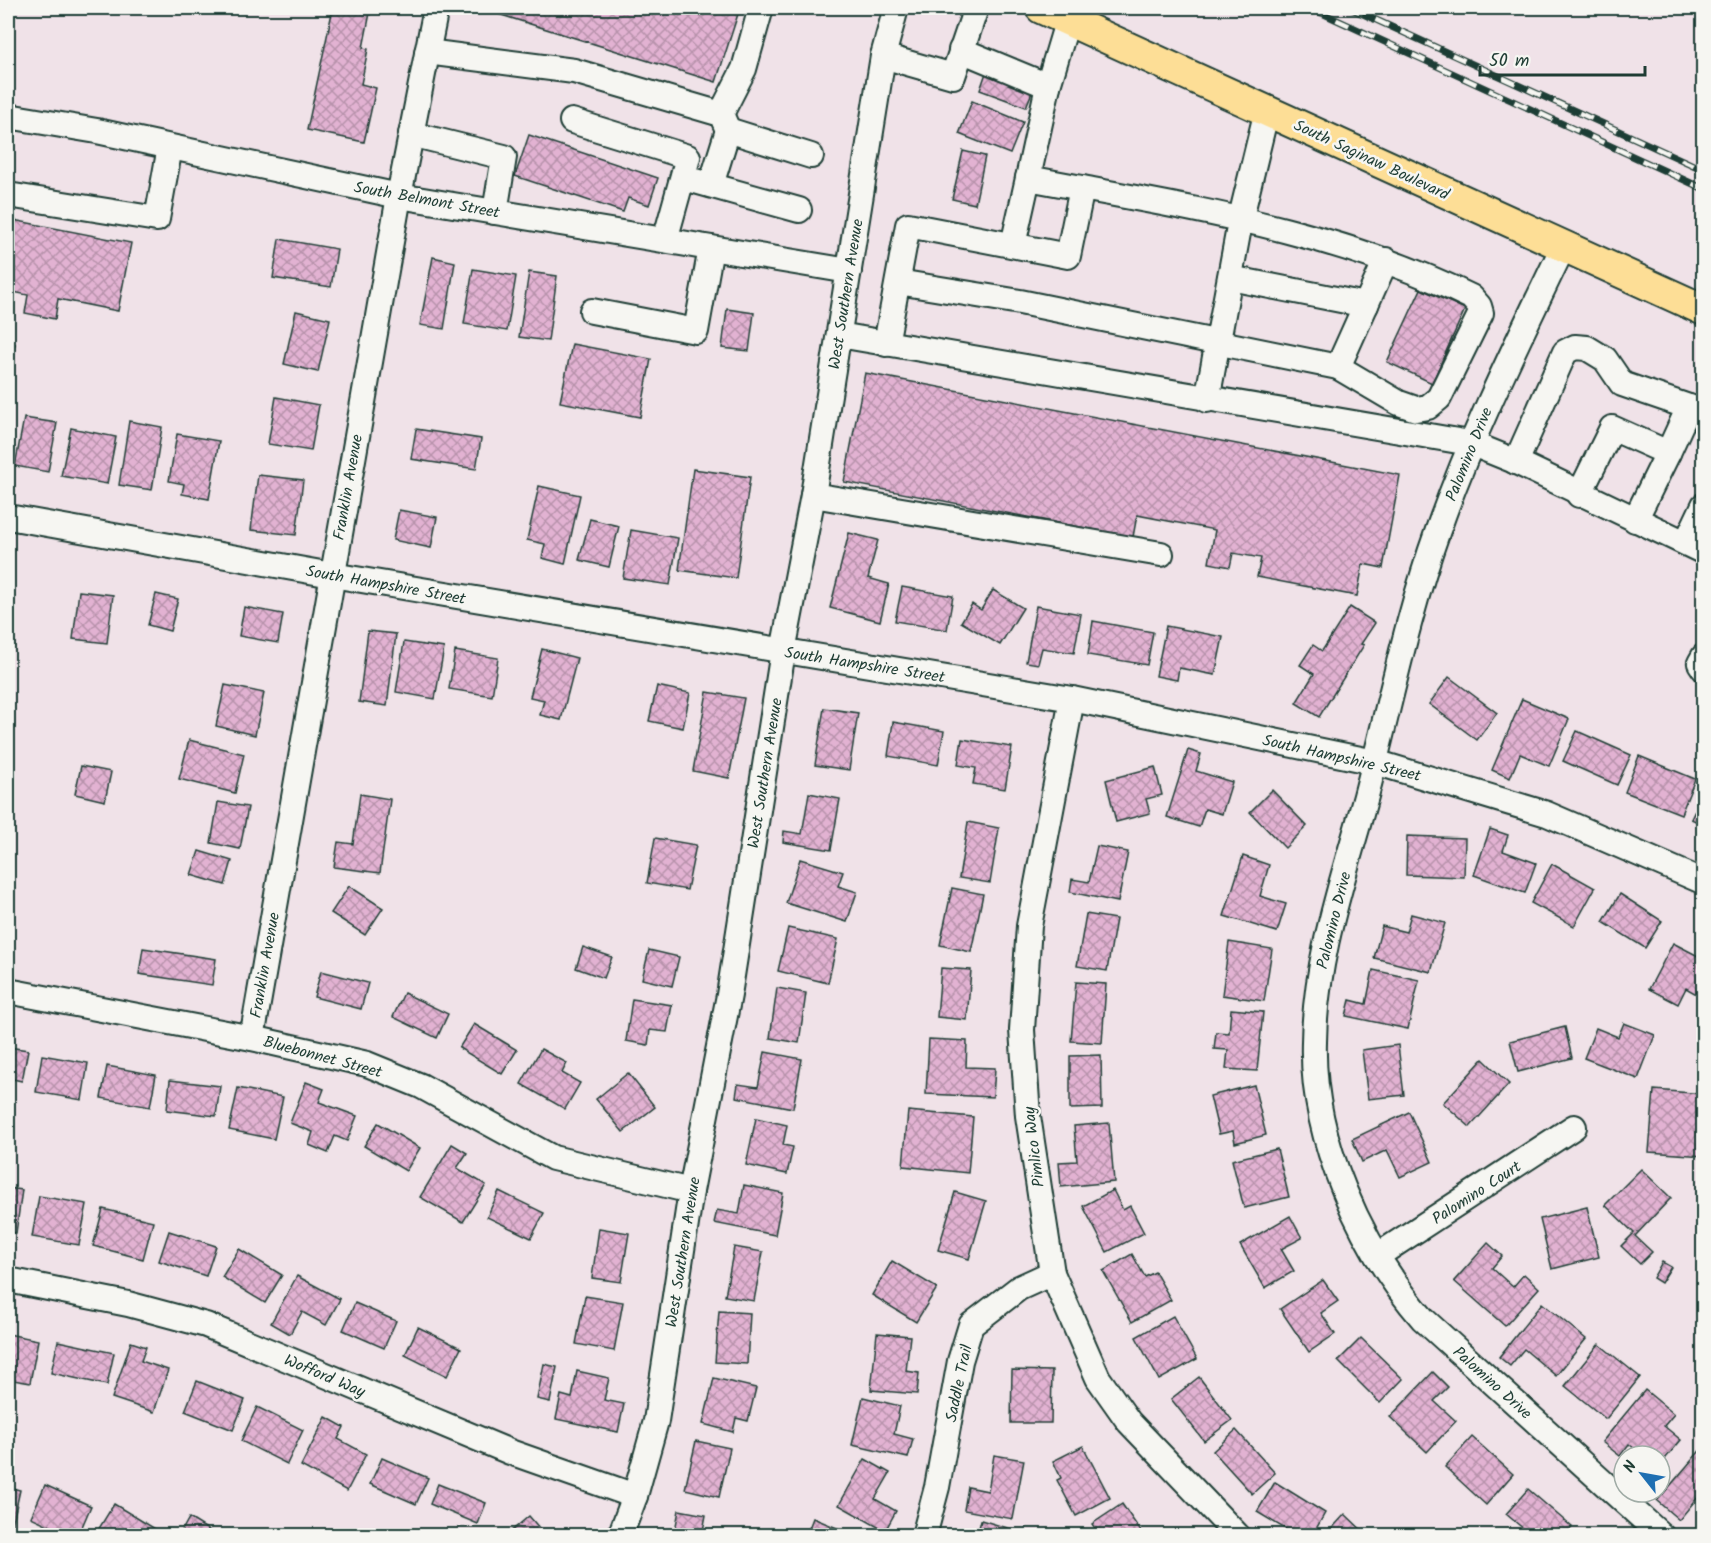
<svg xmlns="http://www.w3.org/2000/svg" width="1711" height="1543" viewBox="0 0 1711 1543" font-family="Kalam,sans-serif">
  <defs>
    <pattern id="building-cross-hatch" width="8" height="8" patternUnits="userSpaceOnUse" patternTransform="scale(1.5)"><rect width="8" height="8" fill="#e2b2d2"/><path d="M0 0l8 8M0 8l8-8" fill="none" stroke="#b792ab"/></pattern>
  </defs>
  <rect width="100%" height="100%" fill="#f0e2e8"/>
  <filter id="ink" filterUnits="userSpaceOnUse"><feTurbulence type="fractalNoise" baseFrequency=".0167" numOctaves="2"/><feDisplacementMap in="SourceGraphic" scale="12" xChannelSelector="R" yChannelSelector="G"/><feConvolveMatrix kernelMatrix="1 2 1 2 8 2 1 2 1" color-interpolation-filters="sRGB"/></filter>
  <g filter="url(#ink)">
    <g fill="url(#building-cross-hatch)" stroke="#1f3d34" stroke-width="1.5">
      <path d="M333,8H371L363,48L368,49L361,84L376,88L364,142L307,130Z"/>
      <path d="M479,8H718L738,14L716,82Z"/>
      <path d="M987,70L1034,87L1026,107L980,90Z"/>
      <path d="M972,101L1023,122L1010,154L959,134Z"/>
      <path d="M529,135L658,178L649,205L628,198L623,212L515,176Z"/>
      <path d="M963,151L985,156L975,204L952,199Z"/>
      <path d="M8,219L131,243L118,311L58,299L55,319L25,313L28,295L8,291Z"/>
      <path d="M279,239L337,249L331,287L273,278Z"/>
      <path d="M433,257L455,262L444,329L420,325Z"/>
      <path d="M473,269L516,276L507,331L464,324Z"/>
      <path d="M529,272L557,276L548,341L519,337Z"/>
      <path d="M1421,289L1465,309L1432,383L1387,362Z"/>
      <path d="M727,309L754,313L749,351L722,348Z"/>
      <path d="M296,311L330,319L318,372L284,364Z"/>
      <path d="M8,343L15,344L11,361L8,360Z"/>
      <path d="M572,344L651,359L640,417L560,402Z"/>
      <path d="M865,373L1400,475L1383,568L1363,564L1357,596L1257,577L1261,558L1233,553L1230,567L1209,563L1215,530L1137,515L1133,537L844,482Z"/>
      <path d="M276,397L319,405L311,451L268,444Z"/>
      <path d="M24,418L57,423L48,472L15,466Z"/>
      <path d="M129,421L162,427L152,490L119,485Z"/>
      <path d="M71,428L116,437L107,484L61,476Z"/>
      <path d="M416,429L481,439L476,469L411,459Z"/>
      <path d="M177,434L219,441L209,499L182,494L184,484L169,481Z"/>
      <path d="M693,469L750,477L736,578L679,570Z"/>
      <path d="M258,475L303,480L296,535L251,530Z"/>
      <path d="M539,486L580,495L565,564L542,558L545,544L527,540Z"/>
      <path d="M399,510L437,517L431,548L393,540Z"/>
      <path d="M590,519L619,526L609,567L579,560Z"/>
      <path d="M631,530L678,538L670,585L623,578Z"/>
      <path d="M849,533L878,540L868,578L889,584L880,621L830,608Z"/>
      <path d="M902,587L953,596L947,630L895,621Z"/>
      <path d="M993,590L1023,608L1000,645L961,622L972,604L981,610Z"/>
      <path d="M79,591L113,595L107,643L73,639Z"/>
      <path d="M156,594L178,599L170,631L148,625Z"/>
      <path d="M1036,606L1081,614L1074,653L1042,648L1038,664L1026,662Z"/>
      <path d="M244,607L283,614L278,643L239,636Z"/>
      <path d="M1350,607L1375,623L1361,644L1364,645L1319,717L1296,703L1314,674L1300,665L1313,645L1322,651Z"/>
      <path d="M1093,621L1153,632L1147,665L1088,655Z"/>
      <path d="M1166,626L1223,637L1215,675L1179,668L1177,680L1156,676Z"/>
      <path d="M368,631L396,634L387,706L359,702Z"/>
      <path d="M404,642L444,648L435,699L396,692Z"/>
      <path d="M542,649L577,658L561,720L540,715L544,700L530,697Z"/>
      <path d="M455,651L498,658L492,696L449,689Z"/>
      <path d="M1449,677L1497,713L1477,740L1429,704Z"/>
      <path d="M225,685L264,693L255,735L216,726Z"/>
      <path d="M657,686L690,693L683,728L649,721Z"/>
      <path d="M707,692L744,698L729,778L693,771Z"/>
      <path d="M1522,699L1569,719L1549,766L1520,754L1510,778L1492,770Z"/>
      <path d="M824,708L858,713L849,770L815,765Z"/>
      <path d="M893,722L944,731L938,765L888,756Z"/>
      <path d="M1577,731L1631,755L1617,785L1563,761Z"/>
      <path d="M962,739L1012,747L1005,789L973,784L976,768L958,765Z"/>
      <path d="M189,740L244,754L235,793L179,779Z"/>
      <path d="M1188,750L1201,754L1196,771L1232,782L1222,814L1205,809L1199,827L1167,817Z"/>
      <path d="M1639,756L1695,779L1681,814L1625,792Z"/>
      <path d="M81,766L111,772L105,801L75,794Z"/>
      <path d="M1155,767L1162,795L1146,799L1150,813L1116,822L1106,780Z"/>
      <path d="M1272,790L1307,826L1285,848L1250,812Z"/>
      <path d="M1704,792V825L1691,819Z"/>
      <path d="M809,793L840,799L831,850L783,842L784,831L802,834Z"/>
      <path d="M360,794L390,799L380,873L334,867L338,842L353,844Z"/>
      <path d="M218,802L248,807L240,849L211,843Z"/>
      <path d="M968,822L999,828L990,883L959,878Z"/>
      <path d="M1490,829L1508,835L1503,851L1536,863L1525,893L1474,875Z"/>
      <path d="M1407,836L1465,838L1464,877L1406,875Z"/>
      <path d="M655,838L696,845L687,890L647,883Z"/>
      <path d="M1097,846L1128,852L1118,902L1070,892L1072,879L1089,882Z"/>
      <path d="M199,851L232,861L225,885L191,875Z"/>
      <path d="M1243,856L1269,865L1260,896L1286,904L1277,932L1224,916Z"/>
      <path d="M800,859L843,872L838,886L857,892L847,922L786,903Z"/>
      <path d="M1552,864L1595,888L1574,926L1531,903Z"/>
      <path d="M349,886L383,908L365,935L331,913Z"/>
      <path d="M952,888L983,894L971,952L940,945Z"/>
      <path d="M1620,894L1662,921L1645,948L1603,922Z"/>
      <path d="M1086,914L1116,919L1107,971L1077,966Z"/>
      <path d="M1411,914L1445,923L1431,972L1374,958L1382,926L1406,932Z"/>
      <path d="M788,928L838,939L828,983L778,971Z"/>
      <path d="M1229,942L1272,949L1264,1001L1222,995Z"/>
      <path d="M1673,943L1704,959V990L1700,996L1686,988L1678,1004L1649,989Z"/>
      <path d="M583,947L612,957L604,978L576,968Z"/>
      <path d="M143,948L216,959L212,985L139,974Z"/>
      <path d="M649,950L679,957L672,986L642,979Z"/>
      <path d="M941,968L971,970L967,1020L937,1017Z"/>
      <path d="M1373,970L1419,980L1408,1029L1346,1016L1350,1000L1366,1004Z"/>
      <path d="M321,971L368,983L361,1009L314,997Z"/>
      <path d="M1076,982L1106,984L1102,1043L1071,1041Z"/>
      <path d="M777,988L806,993L799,1043L770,1038Z"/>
      <path d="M404,993L448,1014L437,1038L393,1017Z"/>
      <path d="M632,999L672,1005L667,1032L650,1030L648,1045L626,1041Z"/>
      <path d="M1231,1009L1263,1012L1257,1071L1226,1069L1228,1050L1214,1049L1216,1032L1229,1033Z"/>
      <path d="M1624,1023L1655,1035L1638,1079L1584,1058L1596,1028L1618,1037Z"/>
      <path d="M474,1024L517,1050L502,1074L459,1048Z"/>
      <path d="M1565,1027L1572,1058L1518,1072L1510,1041Z"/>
      <path d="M929,1039L967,1041L966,1067L995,1068L993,1097L926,1094Z"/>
      <path d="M1398,1045L1404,1095L1368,1099L1362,1050Z"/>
      <path d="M8,1047L28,1050L22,1081L8,1078Z"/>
      <path d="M541,1049L567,1063L562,1073L580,1083L565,1109L521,1084Z"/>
      <path d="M765,1052L802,1059L793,1108L736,1097L738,1084L758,1087Z"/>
      <path d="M42,1055L88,1063L82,1100L36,1092Z"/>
      <path d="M1101,1055L1102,1108L1070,1109V1056Z"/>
      <path d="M1483,1059L1509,1084L1470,1127L1443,1103Z"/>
      <path d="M107,1066L156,1075L150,1107L101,1098Z"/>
      <path d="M628,1073L655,1107L623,1132L596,1099Z"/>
      <path d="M170,1080L220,1086L216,1116L167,1110Z"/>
      <path d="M306,1082L324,1089L319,1102L357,1116L347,1141L335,1136L328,1153L309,1145L313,1132L290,1123Z"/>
      <path d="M1254,1085L1266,1135L1235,1143L1233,1131L1219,1134L1210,1096Z"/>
      <path d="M238,1088L283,1097L274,1139L229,1130Z"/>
      <path d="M1654,1090L1704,1094V1156L1649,1152Z"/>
      <path d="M908,1111L973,1117L968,1173L903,1166Z"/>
      <path d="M1409,1112L1432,1162L1400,1177L1387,1150L1362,1162L1352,1139Z"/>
      <path d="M756,1118L787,1125L783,1145L793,1147L787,1174L746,1165Z"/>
      <path d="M378,1123L420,1148L406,1171L364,1146Z"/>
      <path d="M1109,1123L1114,1182L1061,1187L1059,1162L1077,1161L1074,1126Z"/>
      <path d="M452,1144L467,1153L457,1168L486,1185L463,1222L420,1197Z"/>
      <path d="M1277,1149L1289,1197L1244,1208L1232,1160Z"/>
      <path d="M1641,1169L1671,1198L1635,1236L1652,1252L1640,1264L1621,1246L1634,1233L1605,1205Z"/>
      <path d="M744,1185L783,1193L775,1235L714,1223L717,1210L739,1214Z"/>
      <path d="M8,1188L22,1190L16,1233L8,1232Z"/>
      <path d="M1113,1190L1123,1210L1130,1206L1144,1233L1107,1252L1083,1206Z"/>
      <path d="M499,1191L544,1213L531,1238L487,1217Z"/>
      <path d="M955,1192L986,1201L969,1259L938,1250Z"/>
      <path d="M39,1196L87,1204L79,1245L32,1237Z"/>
      <path d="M1587,1207L1599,1257L1552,1269L1540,1219Z"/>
      <path d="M103,1209L153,1221L143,1259L93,1246Z"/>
      <path d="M1290,1216L1302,1238L1281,1249L1294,1271L1265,1288L1240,1245Z"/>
      <path d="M599,1228L629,1233L621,1282L592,1278Z"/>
      <path d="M169,1231L216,1246L206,1276L159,1261Z"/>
      <path d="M1488,1243L1502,1256L1492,1268L1513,1287L1524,1274L1539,1288L1505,1326L1454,1281Z"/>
      <path d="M734,1247L763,1252L754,1301L725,1296Z"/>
      <path d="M239,1249L282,1275L265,1303L222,1277Z"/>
      <path d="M1132,1254L1145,1277L1155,1272L1171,1300L1132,1322L1103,1271Z"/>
      <path d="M892,1261L937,1288L916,1322L872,1295Z"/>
      <path d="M1662,1262L1671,1267L1661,1283L1653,1278Z"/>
      <path d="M297,1276L340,1299L326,1325L302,1312L290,1334L271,1323Z"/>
      <path d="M1323,1280L1338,1301L1321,1313L1335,1334L1309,1352L1280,1309Z"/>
      <path d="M585,1296L623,1302L614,1351L576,1344Z"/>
      <path d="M355,1303L396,1321L384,1348L343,1330Z"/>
      <path d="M1542,1303L1586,1339L1556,1376L1524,1349L1510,1366L1499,1357Z"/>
      <path d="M719,1311L750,1313L747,1364L715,1362Z"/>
      <path d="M1173,1316L1197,1359L1159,1380L1136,1337Z"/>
      <path d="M418,1327L461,1348L447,1376L405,1355Z"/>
      <path d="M877,1333L910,1336L906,1371L919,1373L917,1394L871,1390Z"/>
      <path d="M8,1334L38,1340L30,1383L8,1379Z"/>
      <path d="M1361,1338L1403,1379L1380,1403L1338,1361Z"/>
      <path d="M58,1341L114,1353L107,1385L51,1373Z"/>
      <path d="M131,1342L146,1347L141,1361L168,1370L154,1412L112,1398Z"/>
      <path d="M1599,1344L1640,1377L1606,1419L1565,1386Z"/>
      <path d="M544,1364L557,1367L550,1402L537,1399Z"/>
      <path d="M1012,1370L1052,1371L1051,1423H1011Z"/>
      <path d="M577,1371L609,1378L604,1400L624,1404L618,1432L556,1419L561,1395L572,1398Z"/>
      <path d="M1433,1372L1448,1387L1434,1401L1456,1421L1427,1452L1390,1417Z"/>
      <path d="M1199,1377L1232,1420L1204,1441L1171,1399Z"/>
      <path d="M714,1378L756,1388L748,1421L736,1418L733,1432L703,1424Z"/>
      <path d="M197,1381L245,1400L233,1430L185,1411Z"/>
      <path d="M1645,1390L1674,1414L1664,1426L1681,1440L1660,1465V1456H1643L1629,1444L1620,1456L1602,1442Z"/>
      <path d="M863,1397L900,1406L894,1434L913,1439L908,1458L852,1445Z"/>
      <path d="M257,1407L303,1430L287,1464L241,1441Z"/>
      <path d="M326,1417L344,1427L338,1439L366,1454L347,1491L301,1466Z"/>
      <path d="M1236,1430L1275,1473L1252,1494L1213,1451Z"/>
      <path d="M1472,1437L1513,1474L1486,1505L1445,1467Z"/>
      <path d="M696,1441L730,1448L719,1497L685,1489Z"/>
      <path d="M1083,1446L1110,1498L1076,1516L1057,1480L1061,1478L1053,1461Z"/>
      <path d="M1704,1446V1503L1698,1497L1679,1520L1657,1501Z"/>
      <path d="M994,1455L1024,1460L1013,1519L964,1510L968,1487L988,1491Z"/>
      <path d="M382,1458L428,1478L416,1504L370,1484Z"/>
      <path d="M865,1459L890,1473L875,1499L896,1511L885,1531L839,1505Z"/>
      <path d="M1275,1482L1325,1513L1312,1536H1297L1257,1512Z"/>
      <path d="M438,1484L486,1503L478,1524L430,1504Z"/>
      <path d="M45,1485L91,1506L78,1536H72L31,1517Z"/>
      <path d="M8,1487L20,1490L12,1526L8,1525Z"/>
      <path d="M1528,1489L1572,1527L1565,1536H1520L1525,1530L1506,1514Z"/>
      <path d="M114,1504L165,1535L164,1536L95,1535Z"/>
      <path d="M1122,1504L1144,1536H1100L1092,1524Z"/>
      <path d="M679,1510L706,1515L702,1536H674Z"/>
      <path d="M1345,1514L1368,1536H1325Z"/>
      <path d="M529,1516L546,1536H509L508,1534Z"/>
      <path d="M189,1518L218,1536H179Z"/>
      <path d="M813,1518L856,1536H806Z"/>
      <path d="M981,1520L1034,1536H977Z"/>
    </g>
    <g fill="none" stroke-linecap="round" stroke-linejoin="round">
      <defs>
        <g id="minor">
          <path d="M961,50L1048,86"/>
          <path d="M427,52L574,71L721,114L728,130"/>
          <path d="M883,56L953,76L976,8"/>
          <path d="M721,114L744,69L761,8"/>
          <path d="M8,116L97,131L399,196L849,271"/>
          <path d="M572,121L688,157L665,240"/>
          <path d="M411,134L504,157L495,212"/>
          <path d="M1028,178L1048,86L1068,19"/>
          <path d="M695,181L799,210"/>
          <path d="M711,185L728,130L811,156"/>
          <path d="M8,195L157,219L170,147"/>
          <path d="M1013,245L1028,178L1082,188"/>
          <path d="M1563,247C1518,341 1472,433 1438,530C1407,616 1389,708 1366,796C1344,877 1315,958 1314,1042C1311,1138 1361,1248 1423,1319L1662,1536"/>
          <path d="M1230,278L1366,305"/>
          <path d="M592,311L696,331L711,248"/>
          <path d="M839,335L1470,443L1512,460L1704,552"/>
          <path d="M886,344L908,225L1068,256L1082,188C1217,213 1347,236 1471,297L1479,306L1481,313L1439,398L1428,407L1416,409L1399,403L1338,367L1020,302L898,282"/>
          <path d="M1338,367L1386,260"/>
          <path d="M1207,400L1241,217L1267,110"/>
          <path d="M1668,453L1689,407L1704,412"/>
          <path d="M1516,462L1565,352L1575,347L1587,348L1605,359L1622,384L1689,407"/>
          <path d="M813,495L1161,554"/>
          <path d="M1579,495L1612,428L1668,453L1635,520"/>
          <path d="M8,517L332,575L1072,699L1375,762L1547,814L1704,882"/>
          <path d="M1686,543L1704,505"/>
          <path d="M1704,656L1700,663L1704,669"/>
          <path d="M1072,699L1029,926L1022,1030L1028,1116L1052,1273L1098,1378L1129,1422L1238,1536"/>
          <path d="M8,991L252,1038L367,1064L421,1086L553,1158L691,1191"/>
          <path d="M252,1038L399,196L436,8"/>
          <path d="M1377,1256L1574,1127"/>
          <path d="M8,1280L128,1304L206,1325L510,1452L635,1496"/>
          <path d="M620,1536L635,1496L656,1421L691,1191L729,995L783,651L813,495L883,56L896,8"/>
          <path d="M924,1536L937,1487L960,1361L971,1325L1019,1288L1052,1273"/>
        </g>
        <path id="major" d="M1041,8L1704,310"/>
      </defs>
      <use href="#minor" stroke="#1f3d34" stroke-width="28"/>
      <use href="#major" stroke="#1f3d34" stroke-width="34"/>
      <use href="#minor" stroke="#f6f6f2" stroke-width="24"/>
      <use href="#major" stroke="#fdde96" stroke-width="30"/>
      <defs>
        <g id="rail">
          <path d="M1311,8L1704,189"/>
          <path d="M1350,8L1704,170"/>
        </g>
      </defs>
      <use href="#rail" stroke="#1f3d34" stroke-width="7"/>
      <use href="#rail" stroke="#f6f6f2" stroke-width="4.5" stroke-dasharray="14" stroke-linecap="butt"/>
    </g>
  </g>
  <g text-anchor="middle" stroke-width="5" stroke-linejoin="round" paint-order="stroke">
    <g font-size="16" fill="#1f3d34" stroke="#f6f6f2">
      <text transform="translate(1372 159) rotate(25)" y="6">South Saginaw Boulevard</text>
      <text transform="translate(427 199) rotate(10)" y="6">South Belmont Street</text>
      <text transform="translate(845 294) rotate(-81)" y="6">West Southern Avenue</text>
      <text transform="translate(1468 454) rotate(-68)" y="6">Palomino Drive</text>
      <text transform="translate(347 487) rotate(-80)" y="6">Franklin Avenue</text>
      <text transform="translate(386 584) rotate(10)" y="6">South Hampshire Street</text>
      <text transform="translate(865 664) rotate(9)" y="6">South Hampshire Street</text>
      <text transform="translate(1342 757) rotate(13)" y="6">South Hampshire Street</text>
      <text transform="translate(764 773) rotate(-81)" y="6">West Southern Avenue</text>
      <text transform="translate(1333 920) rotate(-76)" y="6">Palomino Drive</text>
      <text transform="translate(264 965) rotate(-80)" y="6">Franklin Avenue</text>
      <text transform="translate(323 1056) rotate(15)" y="6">Bluebonnet Street</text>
      <text transform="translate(1033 1147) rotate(-97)" y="6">Pimlico Way</text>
      <text transform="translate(1476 1192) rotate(-33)" y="6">Palomino Court</text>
      <text transform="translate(682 1252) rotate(-81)" y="6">West Southern Avenue</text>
      <text transform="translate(325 1375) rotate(23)" y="6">Wofford Way</text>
      <text transform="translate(1493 1382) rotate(42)" y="6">Palomino Drive</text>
      <text transform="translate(958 1383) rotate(-78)" y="6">Saddle Trail</text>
    </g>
  </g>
  <rect width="1711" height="1543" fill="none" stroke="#f6f6f2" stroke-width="30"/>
  <rect x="15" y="15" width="1681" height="1513" fill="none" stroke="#1f3d34" stroke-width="2" filter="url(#ink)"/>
  <g transform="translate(1642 1474) rotate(301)"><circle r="28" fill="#f6f6f2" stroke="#a0aca6" stroke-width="1.5"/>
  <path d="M0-4.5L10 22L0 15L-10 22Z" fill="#1f6fb2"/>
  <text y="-9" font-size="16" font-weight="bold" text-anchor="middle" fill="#1f3d34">N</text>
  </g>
  <path d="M1480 66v9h165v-9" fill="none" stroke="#1f3d34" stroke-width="3"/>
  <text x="1489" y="66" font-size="18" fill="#1f3d34" stroke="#f6f6f2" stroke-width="4.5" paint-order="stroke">50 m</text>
</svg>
